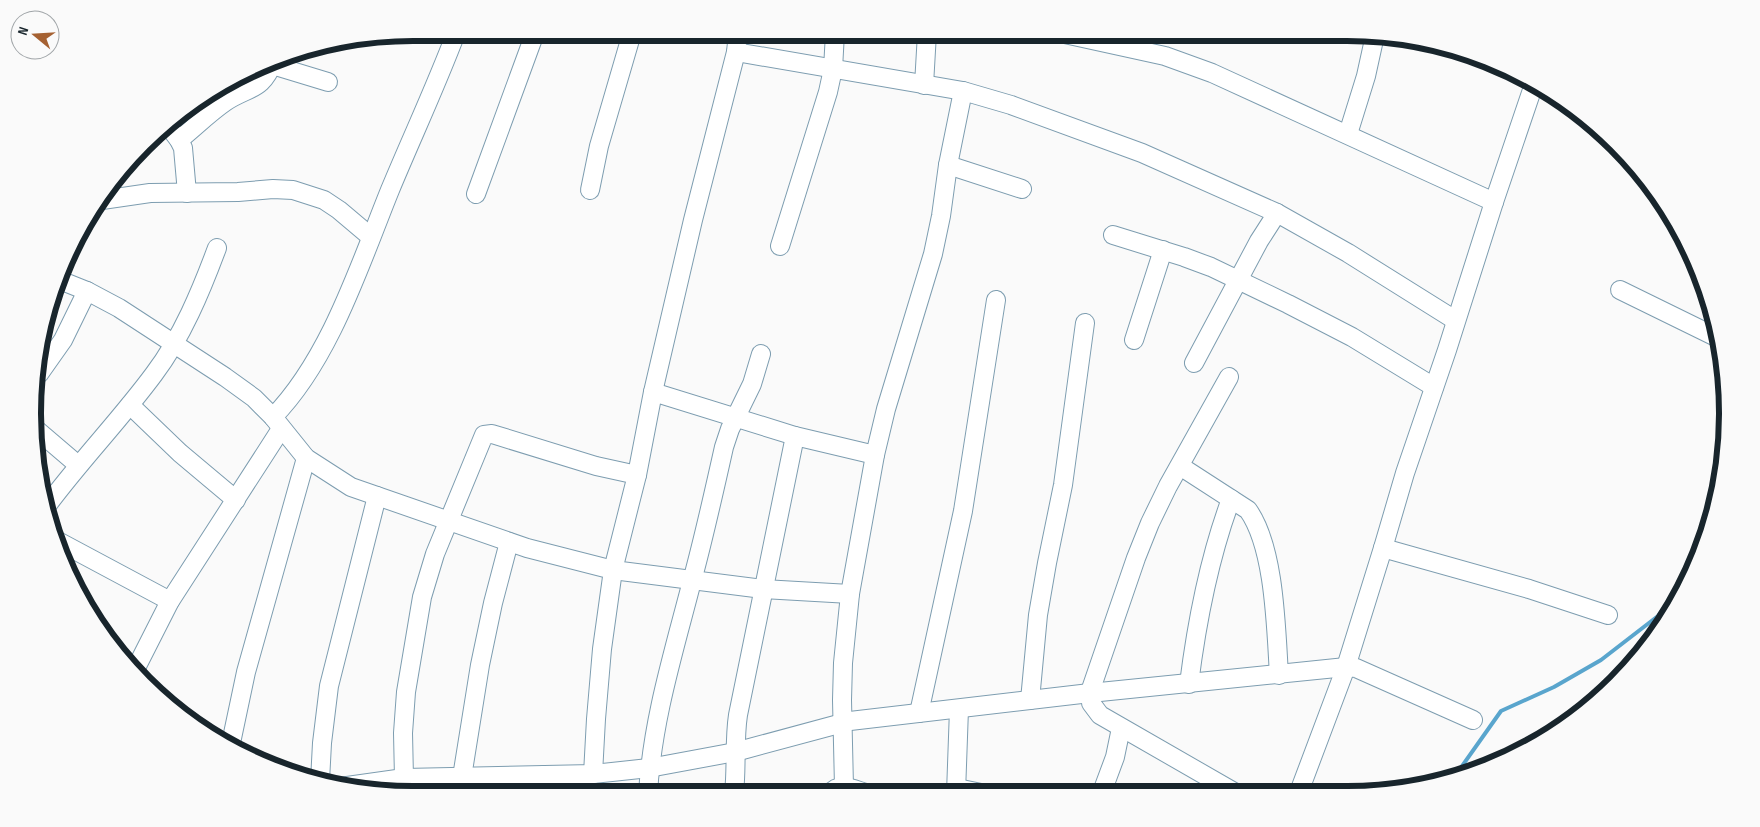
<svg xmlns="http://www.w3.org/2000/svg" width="1760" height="827" viewBox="0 0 1760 827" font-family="'Sofia Sans Condensed',sans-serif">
  <rect width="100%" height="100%" fill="#fafafa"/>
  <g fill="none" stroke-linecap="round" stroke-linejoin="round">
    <path stroke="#59a5cd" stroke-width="4" d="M1455,776L1501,711L1554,687L1601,660L1658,616L1691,572"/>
    <defs>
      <g id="minor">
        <path d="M1060,33L1165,56L1212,73L1494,202"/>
        <path d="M736,52L963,91L1011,105L1142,153L1277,213L1348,253L1455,320"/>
        <path d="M272,65L328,82"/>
        <path d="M924,85L927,33"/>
        <path d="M167,124L179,140L183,148L187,193"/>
        <path d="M1348,134L1366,76L1375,35"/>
        <path d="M179,140C194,128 209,113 225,102C249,86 262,92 274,60"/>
        <path d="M948,165L1022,189"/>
        <path d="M590,190L599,146L632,33"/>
        <path d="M476,194L535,33"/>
        <path d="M102,200L150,193L238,192L273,189L293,190L324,200L339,210L371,237"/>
        <path d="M1113,235L1184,257L1211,267L1288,304L1352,337L1434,387"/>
        <path d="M780,246L828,92L833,69L835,33"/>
        <path d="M62,281L87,291L119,308L225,377L254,398L273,417L306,458L351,487L527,548L613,570L763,589L850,594"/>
        <path d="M1620,290L1720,339"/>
        <path d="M1134,340L1163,250"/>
        <path d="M1194,363L1259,241L1277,213"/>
        <path d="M39,374L63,340L87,291"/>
        <path d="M1229,377L1168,486L1150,523L1136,558L1091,689V703L1100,715L1234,792"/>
        <path d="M653,392L795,436L875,455"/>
        <path d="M130,405L180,453L236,500"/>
        <path d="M273,417C330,359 360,264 390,190C412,137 436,86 456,33"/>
        <path d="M37,430L78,465"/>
        <path d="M1180,466L1248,510C1275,548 1276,629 1279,675"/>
        <path d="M46,507C80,461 120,420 154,374C182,337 201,291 217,248"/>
        <path d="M54,539L170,601"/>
        <path d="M1383,548L1529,589L1608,615"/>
        <path d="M136,668L170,601L281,429"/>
        <path d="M1189,684C1197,620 1209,558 1231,499"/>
        <path d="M1030,700L1038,615L1047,563L1063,485L1085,323"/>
        <path d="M919,713L963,511L996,300"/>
        <path d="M231,743L246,672L306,458"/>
        <path d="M593,774L596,719L602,649L613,570L637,475L653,392L693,220L736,52L738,33"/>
        <path d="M404,778L403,733L406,692L422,597L435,554L484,435L492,434L596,466L637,475"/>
        <path d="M320,781L322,743L329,686L377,496"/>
        <path d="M340,787L404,778L593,774L649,768L735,752L850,721L1090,693L1346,667L1356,668L1473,720"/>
        <path d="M844,787L842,700L843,663L850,594L875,455L886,409L933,254L941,216L948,165L963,91"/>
        <path d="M957,788L981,793"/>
        <path d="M1102,792L1115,757L1121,728"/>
        <path d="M1299,792L1346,667L1383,548L1405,473L1447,350L1494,202L1534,84"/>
        <path d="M734,793C737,767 734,741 738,715L795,436"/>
        <path d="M831,793C839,781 855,790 866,793"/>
        <path d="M956,793L959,709"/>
        <path d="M461,794L462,777L480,665L493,603L509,542"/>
        <path d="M540,794L544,775"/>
        <path d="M648,794C652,721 674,651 692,581C704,537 714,492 724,447L730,429L752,384L761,354"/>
      </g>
    </defs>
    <use href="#minor" stroke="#7d9db0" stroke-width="20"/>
    <use href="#minor" stroke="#fff" stroke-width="18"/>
  </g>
  <path d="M0 0H1760V827H0ZM413 41H1347A372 372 0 0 1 1719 413V414A372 372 0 0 1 1347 786H413A372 372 0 0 1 41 414V413A372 372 0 0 1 413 41Z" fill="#fafafa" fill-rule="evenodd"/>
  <path fill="none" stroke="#18252c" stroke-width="6" d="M413 41H1347A372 372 0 0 1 1719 413V414A372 372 0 0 1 1347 786H413A372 372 0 0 1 41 414V413A372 372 0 0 1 413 41Z"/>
  <g transform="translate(35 35) rotate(288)"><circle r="24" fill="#fafafa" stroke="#a0a5a8"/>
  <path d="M0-4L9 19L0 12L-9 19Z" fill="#a56132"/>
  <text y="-8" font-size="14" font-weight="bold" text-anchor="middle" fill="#18252c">N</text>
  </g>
</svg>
